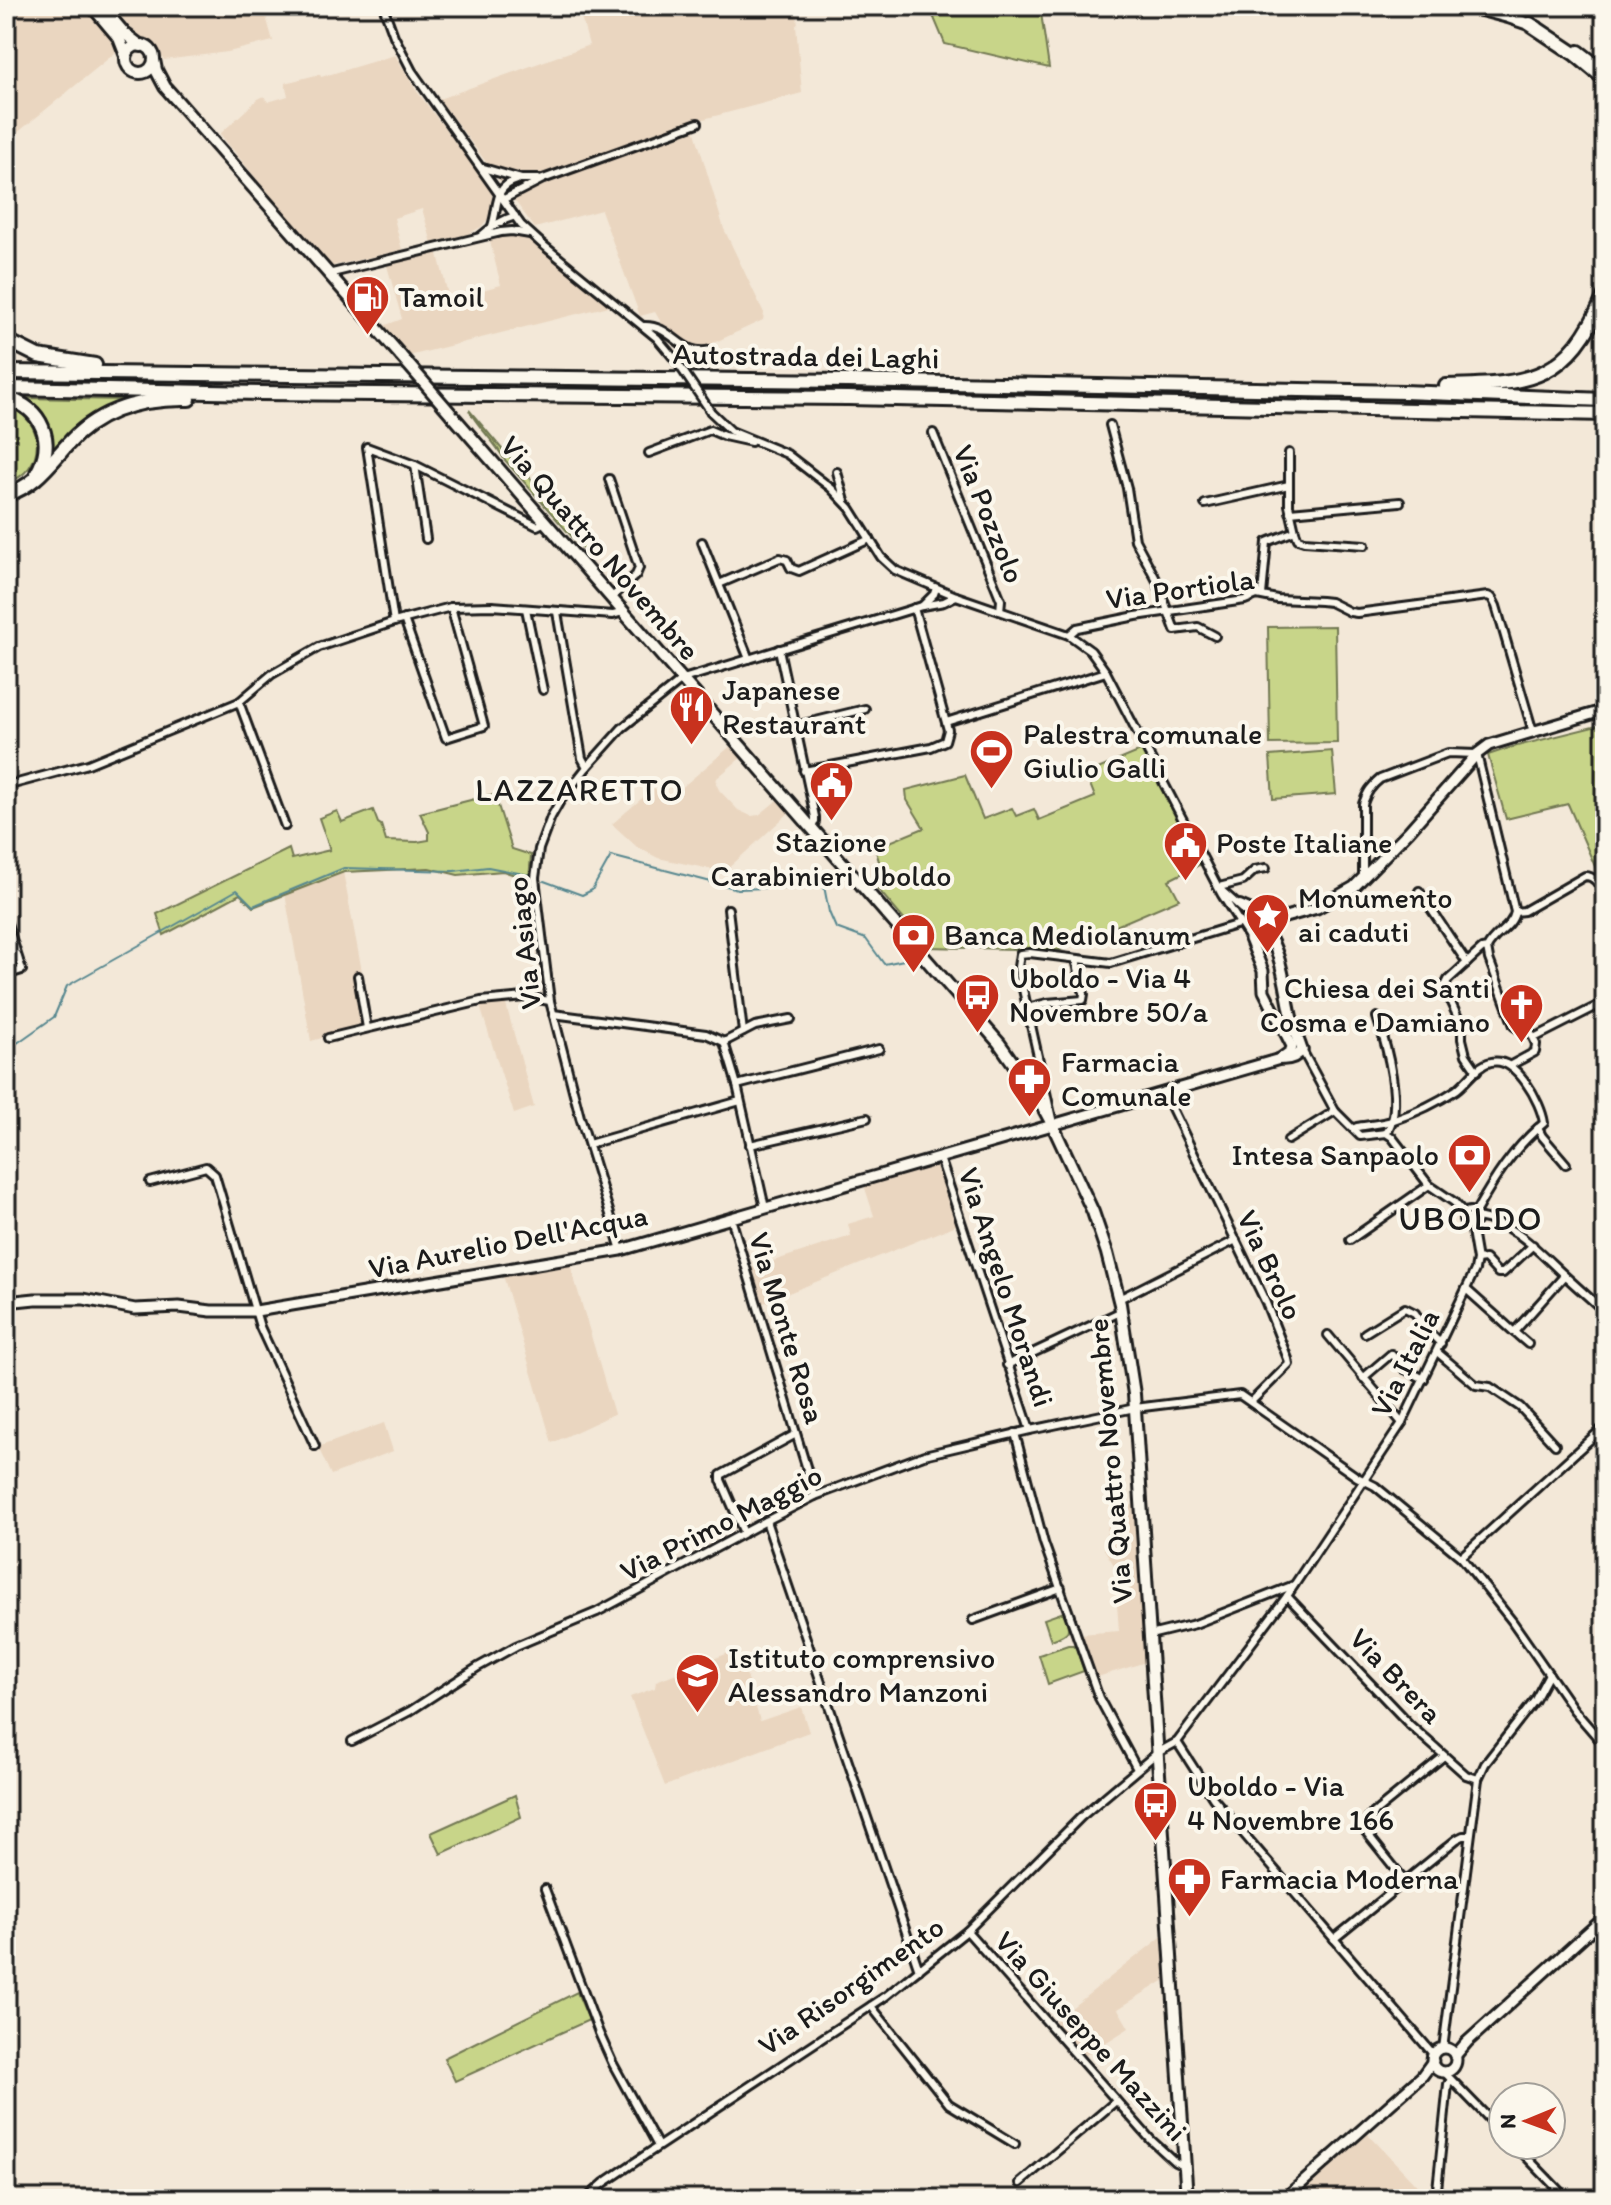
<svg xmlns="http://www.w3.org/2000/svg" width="1611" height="2205" viewBox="0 0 1611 2205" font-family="Itim,sans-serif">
  <rect width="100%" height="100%" fill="#f3e8d8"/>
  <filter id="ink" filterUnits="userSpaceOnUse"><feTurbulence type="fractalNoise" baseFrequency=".0125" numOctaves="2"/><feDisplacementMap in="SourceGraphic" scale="16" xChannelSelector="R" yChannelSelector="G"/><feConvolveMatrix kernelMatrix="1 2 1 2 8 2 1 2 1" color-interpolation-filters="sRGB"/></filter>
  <g filter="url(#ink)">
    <g fill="#ead6c0">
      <path d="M6,6H88L120,49L6,142Z"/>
      <path d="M112,6H263L273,41L228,52L164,60L129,26Z"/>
      <path d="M578,6H795L798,24L796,25L802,93L692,122L724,229L764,313L763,320L709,345L690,347L662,324L655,312L640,316L601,210L535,228L439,99L589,45Z"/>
      <path d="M395,55L416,90L491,190L494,206L489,218L481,227L468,234L432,243L422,209L394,218L402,250L328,267L220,134L258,99L264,96L268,102L288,96L285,83L320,74L321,77Z"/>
      <path d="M505,234L530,237L613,305L405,357L378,328L402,319L386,262L437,250L449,299L501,285L489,238Z"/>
      <path d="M733,744L743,756L717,778L716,783L719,790L738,810L751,816L759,815L780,798L791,811L724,872L658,858L637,847L612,824L654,788L666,801Z"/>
      <path d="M343,872L372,1024L311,1041L285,894Z"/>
      <path d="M505,1001L534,1107L514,1114L480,1006Z"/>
      <path d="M938,1160L959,1224L759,1305L748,1269L851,1236L848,1224L874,1216L863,1182Z"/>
      <path d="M570,1264L614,1414L552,1443L503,1275Z"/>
      <path d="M384,1423L393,1451L331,1475L318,1447Z"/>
      <path d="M1138,1503L1146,1662L1094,1678L1080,1634L1119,1631L1114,1565L1104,1549L1110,1513Z"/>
      <path d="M739,1649L760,1721L801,1707L809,1732L665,1786L630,1697L655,1688L656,1681Z"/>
      <path d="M1165,1934L1168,1978L1118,2009L1129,2028L1081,2058L1051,2024Z"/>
      <path d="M1367,2133L1430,2199H1291Z"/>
    </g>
    <g fill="#c8d589" stroke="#727852" stroke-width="2">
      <path d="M929,6H996L1019,12V6H1040L1049,68L945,44Z"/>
      <path d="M24,398L125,400L78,426L69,434L48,461L49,454Z"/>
      <path d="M6,406C48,419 46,472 6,483Z"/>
      <path d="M469,410L501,448L556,505L593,554L588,555L504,459C495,441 478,428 469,410Z"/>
      <path d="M1335,626L1337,743L1270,744L1268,627Z"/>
      <path d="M1605,724V868L1597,871L1568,804L1506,819L1488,755L1509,748Z"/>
      <path d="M1143,750L1201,864L1169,880L1179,899L1060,950L927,947L872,882L884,878L875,848L924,828L907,800L906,790L965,775L983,819L1012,808L1016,816L1034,809L1039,820L1095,797L1086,774Z"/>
      <path d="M1332,751L1336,794L1273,799L1270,756Z"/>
      <path d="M490,795L495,796L512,849L531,855L529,880L503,871L458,875L429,868L344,872L253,907L240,894L164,935L157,914L289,849L292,859L330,850L319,818L337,811L342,822L373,810L378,823L381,825L386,841L417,842L429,840V832L420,813Z"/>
      <path d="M1064,1612C1071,1632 1071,1633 1051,1640L1044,1619Z"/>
      <path d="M1068,1645H1073L1076,1648L1084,1671L1048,1684L1039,1655Z"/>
      <path d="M515,1795L521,1817L441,1854L431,1833Z"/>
      <path d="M577,1992L589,2020L455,2081L444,2058Z"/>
    </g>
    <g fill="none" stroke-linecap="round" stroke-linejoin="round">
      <g stroke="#57878f" stroke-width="2">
        <path d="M544,881L582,895L592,890L611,856L738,889L824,886L829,912L836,928L866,939L884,964L914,958"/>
        <path d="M6,1051L54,1017L67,986L237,890L253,906L344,868L454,871L488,867L529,875"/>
      </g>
      <defs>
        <g id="street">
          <path d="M383,6L394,36L412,71L521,225L542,244L657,338L677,362"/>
          <path d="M483,168L521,179H538"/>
          <path d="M504,199L543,179L698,123"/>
          <path d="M492,226C499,206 493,187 517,180"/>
          <path d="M481,236C491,227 501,220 515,216"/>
          <path d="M328,274L501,232L512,231L530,234"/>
          <path d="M643,326C673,324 680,358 711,350"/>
          <path d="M711,412L731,431L787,454L831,488L850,508L881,557L895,570L956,596L1069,635L1091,651L1106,672L1222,895L1250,939"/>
          <path d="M1110,425L1127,488L1135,540L1156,579L1175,630L1198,627L1215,636"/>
          <path d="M933,433L1001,600L1000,611"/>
          <path d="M649,453L710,430L724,436L751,442"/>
          <path d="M415,465L426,539"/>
          <path d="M837,472L845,501"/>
          <path d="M609,479L639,568L636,575L611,598"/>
          <path d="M1205,504L1289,485"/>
          <path d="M1290,512L1400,502"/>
          <path d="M1295,531L1298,539L1304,541L1365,545"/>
          <path d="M702,542L749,659"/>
          <path d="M719,584L780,558L787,560L791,568L799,571L870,539"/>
          <path d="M1262,595L1267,542L1295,531L1289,505V453"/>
          <path d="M922,606L934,594L936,588"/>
          <path d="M526,609L543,690"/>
          <path d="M557,612L582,758L587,767"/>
          <path d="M404,619L446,738L484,726L451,607"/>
          <path d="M394,622L367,447L415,465L537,526L545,522"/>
          <path d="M1069,635L1077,628L1136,616L1245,600L1257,595L1277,599L1321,601L1330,602L1350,612L1357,613L1488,596L1492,598L1496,606L1533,732"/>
          <path d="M779,649L815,817V822L810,827"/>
          <path d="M239,702L285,826"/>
          <path d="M946,722L1106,672"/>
          <path d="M795,726L865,709"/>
          <path d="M804,771L931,747L945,741L948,730L914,608"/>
          <path d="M6,786L88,764L239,702L272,674L319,647L394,622L451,607L492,606L613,615L623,612"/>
          <path d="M1363,878V804C1367,792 1371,786 1380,779L1448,753L1477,754L1515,912C1512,928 1494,933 1487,948L1482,949L1448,980L1444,988L1462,1026V1039L1466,1055L1477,1071"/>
          <path d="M1219,887L1243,881L1255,870L1266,868"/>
          <path d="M1221,890L1258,923"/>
          <path d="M1419,891L1467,963"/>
          <path d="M1240,904L1270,917"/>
          <path d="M728,909L743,1032"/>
          <path d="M1515,912L1524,911L1585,876C1597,876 1600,888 1605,897"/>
          <path d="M6,920L22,970L6,975"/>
          <path d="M1487,948L1489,959L1514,1026L1517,1028L1530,1031L1536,1044L1535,1052L1511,1065"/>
          <path d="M358,976L367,1028"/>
          <path d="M1027,1008L1047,1003L1083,1000L1084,994L1076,959"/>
          <path d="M553,1014L706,1034L724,1042L737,1085L765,1208"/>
          <path d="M328,1038L481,1001L525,997L550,1001"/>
          <path d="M1534,1038L1605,1002"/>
          <path d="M724,1042L755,1026L791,1019"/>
          <path d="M1302,1050L1335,1111L1360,1136L1386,1133C1405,1109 1386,1044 1377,1017"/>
          <path d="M737,1085L879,1049"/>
          <path d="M1165,1094L1266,1303L1288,1359L1289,1364L1251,1402"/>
          <path d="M1052,1119L1018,967L1020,954L1030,953L1111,963L1239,924"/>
          <path d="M1538,1128L1542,1136L1566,1164"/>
          <path d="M1353,1129L1357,1127C1369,1125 1383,1124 1394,1120C1415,1113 1438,1102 1456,1090C1467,1082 1477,1065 1491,1062C1516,1056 1541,1102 1544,1123C1514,1147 1494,1179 1475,1213"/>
          <path d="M1386,1133L1392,1137L1429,1185L1454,1202L1465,1214"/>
          <path d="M1288,1140L1335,1111"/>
          <path d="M589,1144L740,1101"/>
          <path d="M750,1145L867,1118"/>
          <path d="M940,1158L1030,1430"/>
          <path d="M150,1182L206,1167L215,1175L260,1327L315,1446"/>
          <circle cx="1470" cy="1218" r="7"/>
          <path d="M1477,1217C1514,1223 1537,1250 1563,1274C1577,1287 1591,1299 1605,1312"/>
          <path d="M731,1218L815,1496"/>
          <path d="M1350,1240L1429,1185"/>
          <path d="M621,1250L580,1117L550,1001L535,878L539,849L551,817L560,801L587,767L622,728L683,679L922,606L944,602L956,596"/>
          <path d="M1477,1260L1485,1259L1498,1273H1503L1533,1245"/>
          <path d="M1466,1289L1514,1332L1564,1276"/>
          <path d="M1119,1299L1236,1240"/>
          <path d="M1514,1332L1528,1344"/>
          <path d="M1365,1333L1405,1308L1415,1313L1426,1329"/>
          <path d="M1328,1335L1402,1423"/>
          <path d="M1437,1352L1476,1385L1490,1387L1520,1407L1555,1445"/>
          <path d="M1007,1365L1122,1311"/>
          <path d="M1405,1369L1426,1329L1441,1344"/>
          <path d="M1363,1378L1391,1354L1405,1369L1424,1379"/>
          <path d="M1015,1433L1044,1543L1099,1698L1137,1769"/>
          <path d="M766,1521L919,1970"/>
          <path d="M744,1533L721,1480V1475L796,1434"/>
          <path d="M1461,1557L1605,1426"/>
          <path d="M1287,1596L1410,1725L1466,1775L1478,1779"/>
          <path d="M973,1620L1061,1588"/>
          <path d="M1150,1635L1195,1624L1294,1585"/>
          <path d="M352,1741L410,1711L478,1667L516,1646L597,1612L766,1521L815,1496L924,1455L1030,1430L1135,1408L1240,1395L1357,1477L1375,1486L1461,1557L1512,1621L1574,1710L1605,1746"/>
          <path d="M1177,1742L1213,1798L1434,2055"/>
          <path d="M1405,1881L1366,1832L1365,1825L1369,1817L1444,1756"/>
          <path d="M545,1889L599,2033L613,2064L658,2146"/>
          <path d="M967,1931L1151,2140L1175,2162L1186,2167"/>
          <path d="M1334,1939L1457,1839L1463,1836H1469"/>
          <path d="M871,2006L949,2104L1015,2144"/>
          <path d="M1443,2049L1478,1779L1485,1764L1535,1700L1549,1674"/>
          <path d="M1444,2072L1503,2133"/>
          <path d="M1515,2145L1567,2199"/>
          <path d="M1020,2183L1116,2101"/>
          <path d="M586,2199L604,2183L647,2154L886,1996L967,1931L1081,1817L1157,1753L1177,1742L1287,1596L1402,1423L1475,1270L1477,1260L1471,1225"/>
          <path d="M1436,2199L1448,2084L1451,2080"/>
        </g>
        <g id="secondary">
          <path d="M1258,923C1282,942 1285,991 1292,1019C1294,1030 1299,1040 1302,1050"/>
          <path d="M1280,1059L1291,1051L1292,1046L1264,991L1263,971L1250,939L1253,928L1270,917L1278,919L1317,908L1354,887L1408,832L1477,754L1489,745L1605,710"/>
          <path d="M6,1302L35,1299H84L135,1309L179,1307L211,1311H256L621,1250L1280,1059C1289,1060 1297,1057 1302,1050"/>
          <circle cx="1444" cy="2060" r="12"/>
          <path d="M1455,2056L1467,2042L1605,1917"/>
          <path d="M1284,2199L1422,2076L1433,2061"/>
        </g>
        <g id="primary">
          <path d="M92,6L119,38L126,56"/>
          <path d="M101,6L124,33L141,46"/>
          <path d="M1466,6L1508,17L1537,27"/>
          <circle cx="140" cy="59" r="14"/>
          <path d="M1579,51L1605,71"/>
          <path d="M154,60L156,70L165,87L401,356"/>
          <path d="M452,415L999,1043L1038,1098L1053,1126L1093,1212L1107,1253L1120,1304L1134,1394L1187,2199"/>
        </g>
        <g id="highway">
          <path d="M1530,24L1575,54L1605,79"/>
          <path d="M6,340L38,356L95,365"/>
          <path d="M6,372L847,381L1404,392L1605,400"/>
          <path d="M1446,386C1533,384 1568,380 1605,295"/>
          <path d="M6,388L260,393L848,398L1605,414"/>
          <path d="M6,398C42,408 56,441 37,473"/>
          <path d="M6,495C34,486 48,466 67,445C98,409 142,398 189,399"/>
        </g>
      </defs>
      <use href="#street" stroke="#1c1c1c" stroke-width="12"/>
      <use href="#secondary" stroke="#1c1c1c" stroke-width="15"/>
      <use href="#primary" stroke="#1c1c1c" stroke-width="16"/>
      <use href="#highway" stroke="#1c1c1c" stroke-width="18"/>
      <use href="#street" stroke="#fbf7ec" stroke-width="6"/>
      <use href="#secondary" stroke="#fbf7ec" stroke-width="9"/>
      <use href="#primary" stroke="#fbf7ec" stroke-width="10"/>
      <use href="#highway" stroke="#fbf7ec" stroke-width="12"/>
      <defs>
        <path id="street-bridge" d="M677,362L711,412"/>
        <path id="primary-bridge" d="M401,356L452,415"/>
      </defs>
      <use href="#street-bridge" stroke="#1c1c1c" stroke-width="12" stroke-linecap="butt"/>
      <use href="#primary-bridge" stroke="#1c1c1c" stroke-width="16" stroke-linecap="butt"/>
      <use href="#street-bridge" stroke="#fbf7ec" stroke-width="6"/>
      <use href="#primary-bridge" stroke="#fbf7ec" stroke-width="10"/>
    </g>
  </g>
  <defs>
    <symbol id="fuel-pin" viewBox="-11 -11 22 30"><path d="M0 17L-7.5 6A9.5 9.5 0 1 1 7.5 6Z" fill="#c8321e" stroke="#fbf7ec"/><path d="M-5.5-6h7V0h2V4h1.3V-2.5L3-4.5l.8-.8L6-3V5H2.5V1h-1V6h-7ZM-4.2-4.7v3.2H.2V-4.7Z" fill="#fff"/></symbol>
    <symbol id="restaurant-pin" viewBox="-11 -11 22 30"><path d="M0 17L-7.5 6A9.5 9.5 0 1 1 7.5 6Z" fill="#c8321e" stroke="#fbf7ec"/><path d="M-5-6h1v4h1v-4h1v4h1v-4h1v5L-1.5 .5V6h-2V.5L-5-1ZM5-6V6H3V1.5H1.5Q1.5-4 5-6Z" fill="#fff"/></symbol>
    <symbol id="stadium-pin" viewBox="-11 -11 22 30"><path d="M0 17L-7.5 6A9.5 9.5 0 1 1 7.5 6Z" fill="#c8321e" stroke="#fbf7ec"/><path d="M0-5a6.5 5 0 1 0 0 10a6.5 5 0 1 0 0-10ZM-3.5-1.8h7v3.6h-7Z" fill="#fff"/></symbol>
    <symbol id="civic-pin" viewBox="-11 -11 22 30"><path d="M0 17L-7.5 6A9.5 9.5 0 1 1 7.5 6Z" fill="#c8321e" stroke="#fbf7ec"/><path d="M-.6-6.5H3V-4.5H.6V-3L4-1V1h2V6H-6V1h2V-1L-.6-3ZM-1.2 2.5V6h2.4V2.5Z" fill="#fff"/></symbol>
    <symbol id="sight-pin" viewBox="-11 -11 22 30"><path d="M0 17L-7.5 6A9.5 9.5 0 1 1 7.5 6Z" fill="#c8321e" stroke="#fbf7ec"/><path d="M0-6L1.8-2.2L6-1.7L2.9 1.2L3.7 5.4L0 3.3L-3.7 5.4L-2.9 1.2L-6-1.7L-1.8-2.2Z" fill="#fff"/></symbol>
    <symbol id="bank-pin" viewBox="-11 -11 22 30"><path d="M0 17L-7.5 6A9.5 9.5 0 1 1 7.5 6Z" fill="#c8321e" stroke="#fbf7ec"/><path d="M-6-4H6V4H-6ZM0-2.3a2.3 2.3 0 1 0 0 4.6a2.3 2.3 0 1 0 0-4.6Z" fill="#fff"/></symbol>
    <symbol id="bus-pin" viewBox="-11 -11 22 30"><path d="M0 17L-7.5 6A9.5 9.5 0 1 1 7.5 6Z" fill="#c8321e" stroke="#fbf7ec"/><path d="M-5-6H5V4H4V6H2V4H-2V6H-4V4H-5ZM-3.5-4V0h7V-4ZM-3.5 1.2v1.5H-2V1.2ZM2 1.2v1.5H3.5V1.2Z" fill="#fff"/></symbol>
    <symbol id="church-pin" viewBox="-11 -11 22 30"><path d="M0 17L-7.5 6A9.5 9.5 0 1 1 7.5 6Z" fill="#c8321e" stroke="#fbf7ec"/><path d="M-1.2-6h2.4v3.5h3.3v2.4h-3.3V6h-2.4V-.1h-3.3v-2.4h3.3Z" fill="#fff"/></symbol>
    <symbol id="pharmacy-pin" viewBox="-11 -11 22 30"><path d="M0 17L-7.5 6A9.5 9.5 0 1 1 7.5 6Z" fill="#c8321e" stroke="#fbf7ec"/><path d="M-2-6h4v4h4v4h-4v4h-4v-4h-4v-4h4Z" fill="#fff"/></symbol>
    <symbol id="school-pin" viewBox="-11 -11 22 30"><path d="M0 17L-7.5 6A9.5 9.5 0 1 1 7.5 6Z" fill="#c8321e" stroke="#fbf7ec"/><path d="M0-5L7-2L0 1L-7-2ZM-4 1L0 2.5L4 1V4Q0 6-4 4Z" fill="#fff"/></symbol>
  </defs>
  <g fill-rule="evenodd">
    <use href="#fuel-pin" x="342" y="272" width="51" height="69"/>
    <use href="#restaurant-pin" x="666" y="682" width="51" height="69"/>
    <use href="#stadium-pin" x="966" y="726" width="51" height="69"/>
    <use href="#civic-pin" x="806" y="758" width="51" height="69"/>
    <use href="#civic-pin" x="1160" y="818" width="51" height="69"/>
    <use href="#sight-pin" x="1242" y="890" width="51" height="69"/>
    <use href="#bank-pin" x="888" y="910" width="51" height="69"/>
    <use href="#bus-pin" x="952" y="970" width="51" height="69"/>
    <use href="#church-pin" x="1496" y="980" width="51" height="69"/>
    <use href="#pharmacy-pin" x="1004" y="1054" width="51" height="69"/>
    <use href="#bank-pin" x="1444" y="1130" width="51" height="69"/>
    <use href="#school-pin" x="672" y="1650" width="51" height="69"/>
    <use href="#bus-pin" x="1130" y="1778" width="51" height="69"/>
    <use href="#pharmacy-pin" x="1164" y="1854" width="51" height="69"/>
  </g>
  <g text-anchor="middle" stroke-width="8" stroke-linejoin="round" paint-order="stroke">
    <g font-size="30" fill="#1c1c1c" stroke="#fbf7ec" text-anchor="start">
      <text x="398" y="307">Tamoil</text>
      <text x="722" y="700">Japanese<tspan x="722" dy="34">Restaurant</tspan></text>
      <text x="1023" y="744">Palestra comunale<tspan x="1023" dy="34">Giulio Galli</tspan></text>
      <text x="831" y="852" text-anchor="middle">Stazione<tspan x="831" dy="34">Carabinieri Uboldo</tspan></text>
      <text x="1216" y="853">Poste Italiane</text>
      <text x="1298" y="908">Monumento<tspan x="1298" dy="34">ai caduti</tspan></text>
      <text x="944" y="945">Banca Mediolanum</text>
      <text x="1009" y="988">Uboldo - Via 4<tspan x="1009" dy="34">Novembre 50/a</tspan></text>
      <text x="1490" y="998" text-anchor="end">Chiesa dei Santi<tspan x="1490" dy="34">Cosma e Damiano</tspan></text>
      <text x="1061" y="1072">Farmacia<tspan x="1061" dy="34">Comunale</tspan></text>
      <text x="1439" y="1165" text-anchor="end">Intesa Sanpaolo</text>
      <text x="728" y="1668">Istituto comprensivo<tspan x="728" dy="34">Alessandro Manzoni</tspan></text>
      <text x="1187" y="1796">Uboldo - Via<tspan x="1187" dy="34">4 Novembre 166</tspan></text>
      <text x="1220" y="1889">Farmacia Moderna</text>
    </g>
    <g font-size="30" fill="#1c1c1c" stroke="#fbf7ec">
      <text transform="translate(806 356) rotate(1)" y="10">Autostrada dei Laghi</text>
      <text transform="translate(989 514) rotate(68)" y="10">Via Pozzolo</text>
      <text transform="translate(600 548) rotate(49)" y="10">Via Quattro Novembre</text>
      <text transform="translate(1180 589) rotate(-8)" y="10">Via Portiola</text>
      <text transform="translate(524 943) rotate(-96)" y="10">Via Asiago</text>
      <text transform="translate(508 1242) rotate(-11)" y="10">Via Aurelio Dell'Acqua</text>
      <text transform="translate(1270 1265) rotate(65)" y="10">Via Brolo</text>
      <text transform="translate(1006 1287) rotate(72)" y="10">Via Angelo Morandi</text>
      <text transform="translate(787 1328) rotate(73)" y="10">Via Monte Rosa</text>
      <text transform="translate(1405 1363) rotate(-63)" y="10">Via Italia</text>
      <text transform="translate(1110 1461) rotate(-95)" y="10">Via Quattro Novembre</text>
      <text transform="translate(721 1523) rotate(-27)" y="10">Via Primo Maggio</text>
      <text transform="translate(1396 1676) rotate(46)" y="10">Via Brera</text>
      <text transform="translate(851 1986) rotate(-35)" y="10">Via Risorgimento</text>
      <text transform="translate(1091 2036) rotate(48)" y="10">Via Giuseppe Mazzini</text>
    </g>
    <g font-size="32" letter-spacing="2" fill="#1c1c1c" stroke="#fbf7ec">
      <text x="580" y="801">LAZZARETTO</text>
    </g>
    <g font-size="34" letter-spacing="2" fill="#1c1c1c" stroke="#fbf7ec">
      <text x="1471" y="1230">UBOLDO</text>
    </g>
  </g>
  <rect width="1611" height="2205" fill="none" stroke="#fbf7ec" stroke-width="32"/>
  <rect x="16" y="16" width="1579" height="2173" fill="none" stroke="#1c1c1c" stroke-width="3" filter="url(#ink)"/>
  <g transform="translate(1527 2121) rotate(269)"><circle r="38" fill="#fbf7ec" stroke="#a29f99" stroke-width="2"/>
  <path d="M0-6L14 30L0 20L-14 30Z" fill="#c8321e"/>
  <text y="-12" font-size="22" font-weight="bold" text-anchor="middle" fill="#1c1c1c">N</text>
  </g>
</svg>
